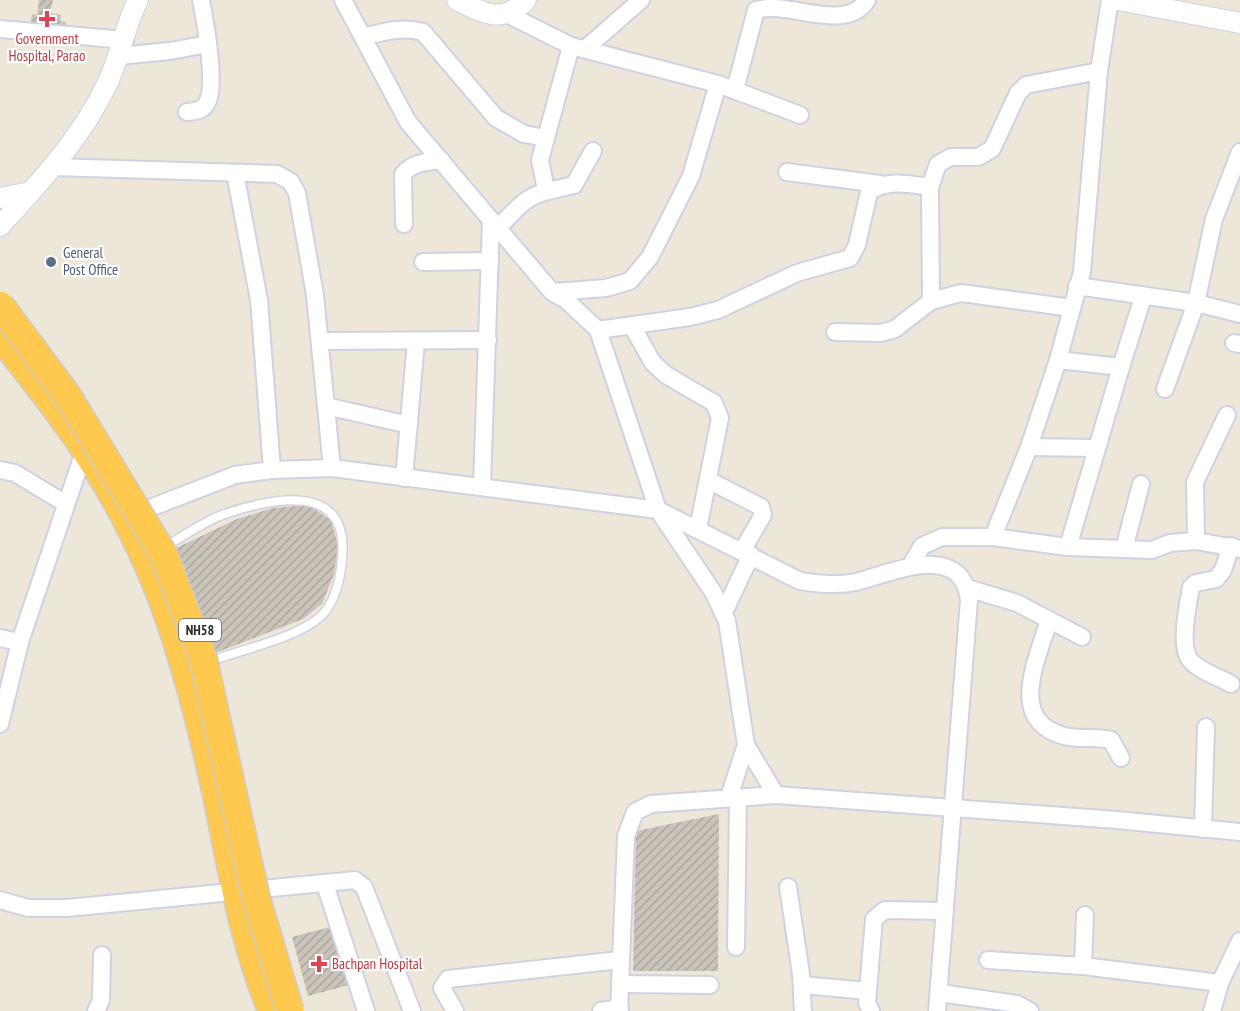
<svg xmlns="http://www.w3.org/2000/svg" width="1240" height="1011" viewBox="0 0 1240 1011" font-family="'PT Sans Narrow',sans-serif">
  <defs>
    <pattern id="building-hatch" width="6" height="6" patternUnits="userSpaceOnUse" patternTransform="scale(1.5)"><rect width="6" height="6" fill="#c9c3b9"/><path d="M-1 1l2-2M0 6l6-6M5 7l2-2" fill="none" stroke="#ada89f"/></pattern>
  </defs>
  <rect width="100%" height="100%" fill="#ede7da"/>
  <g fill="url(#building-hatch)">
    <path d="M39,0H53L50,13L61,15L60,21L66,22L64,32L30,26L32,14L37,15Z"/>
    <path d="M308,505L331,520L338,546L334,574L322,604L303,619L215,653L172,550L237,519L273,508Z"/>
    <path d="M719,814L718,971H633L636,831Z"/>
    <path d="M334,926L349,985L308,996L292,937Z"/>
  </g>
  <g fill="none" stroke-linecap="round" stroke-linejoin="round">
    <defs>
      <path id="service" d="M166,546C184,536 203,522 222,515C271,498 350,480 342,558C341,577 335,604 320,617C294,639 243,649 211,661"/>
      <g id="minor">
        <path d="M343,0L408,122L552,292L566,300L598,330L658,510L800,581C818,584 837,586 856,582C892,573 961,540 969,600L937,1011"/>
        <path d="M507,14L571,46L718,84L800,115"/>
        <path d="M0,29L125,40"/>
        <path d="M363,37C383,32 402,26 423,32L496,118L524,134L546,138"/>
        <path d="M585,49L641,0"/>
        <path d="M119,56L170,51L208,44"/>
        <path d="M1099,71L1110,0"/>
        <path d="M735,90L756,10C789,0 846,34 867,0"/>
        <path d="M187,112C195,111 203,111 207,103C217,85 205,21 201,0"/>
        <path d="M53,167L277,174L291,182L297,193L315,295L332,468"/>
        <path d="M787,172L880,184"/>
        <path d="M235,173L259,300L272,470"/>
        <path d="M546,190L540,160L571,46"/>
        <path d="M404,224L403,174C413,162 427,162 441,160"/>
        <path d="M498,228C530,194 529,195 574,185L593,151"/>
        <path d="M423,262L490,261"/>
        <path d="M1077,286L1196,303L1240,314"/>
        <path d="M553,292L606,288L630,281L650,257L691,176L718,84"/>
        <path d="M931,301L930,187L938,164L951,157H978L992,149L1018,93L1026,85L1099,71L1082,272L1058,360L1029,447L993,537"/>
        <path d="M632,326L653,363L666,375L714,403L720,418L698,529"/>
        <path d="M598,330L690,317L718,310L797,273L850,258L857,245L869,192C888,179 908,184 930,187"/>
        <path d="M835,332L881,333L895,329L931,301L961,293L1072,308"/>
        <path d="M320,341L488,340"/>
        <path d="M1234,343L1240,344"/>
        <path d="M1058,360L1121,367L1068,547"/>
        <path d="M1121,367L1143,297"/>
        <path d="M1165,389L1196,303L1214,219L1240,152"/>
        <path d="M326,406L409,425"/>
        <path d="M1029,447L1095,448"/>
        <path d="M0,470L15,473L66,504"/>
        <path d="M404,478L416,342"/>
        <path d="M708,480L761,507L763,515L742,551"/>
        <path d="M482,487L491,220"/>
        <path d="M132,515L235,475L272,470L332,468L658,510L713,592L727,621L746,745L776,795"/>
        <path d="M1196,541L1195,482L1227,415"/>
        <path d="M1124,549L1141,484"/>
        <path d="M911,565L922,546L942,537H993L1068,547L1152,550L1170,543L1196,541L1240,549"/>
        <path d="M967,588L1017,603L1082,637"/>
        <path d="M723,614L751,555"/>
        <path d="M1049,620C1038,659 1006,720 1064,736C1079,740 1096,736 1111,740L1121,758"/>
        <path d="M0,638L20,642"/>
        <path d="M1231,684C1219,677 1199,671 1190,660C1179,647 1188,603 1191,587L1196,583L1216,579L1223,570L1231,546"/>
        <path d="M0,724L20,642L84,452"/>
        <path d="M729,797L746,745"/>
        <path d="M1203,829L1206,727"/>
        <path d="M325,884L366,1011"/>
        <path d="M788,887L801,974L803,1011"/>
        <path d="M0,900L28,908H67L355,880L364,887L412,1011"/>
        <path d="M736,947L738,797"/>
        <path d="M988,960L1083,966L1220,983"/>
        <path d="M1083,966L1085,915"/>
        <path d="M620,984L710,985"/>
        <path d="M802,985L868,991"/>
        <path d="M940,993L1017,1004L1030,1011"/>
        <path d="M96,1011L101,1000L102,955"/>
        <path d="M455,1011L442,988L448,979L620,960"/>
        <path d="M601,1011L620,1008"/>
        <path d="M619,1011L626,836L635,812L651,804L776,795L1117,820L1240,832"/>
        <path d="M871,1011L867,1003L874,919L885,910L944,911"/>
        <path d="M1212,1011L1220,983L1240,941"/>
      </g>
      <g id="tertiary">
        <path d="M457,0C483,13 502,25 526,0"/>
        <path d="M1118,0L1240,23"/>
        <path d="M0,198L31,192"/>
        <path d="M0,226C40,182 82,138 108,82C120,56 125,26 138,0"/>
      </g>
      <path id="trunk" d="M0,335C20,363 43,390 63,418C112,485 151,560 176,639C192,689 206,745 217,797C232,870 243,942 272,1011"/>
    </defs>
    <use href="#service" stroke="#cfd1e4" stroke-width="11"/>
    <use href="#minor" stroke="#cfd1e4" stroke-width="20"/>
    <use href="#tertiary" stroke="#cfd1e4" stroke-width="22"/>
    <use href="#trunk" stroke="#ccc" stroke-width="30"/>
    <use href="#service" stroke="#fff" stroke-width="8"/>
    <use href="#minor" stroke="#fff" stroke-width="16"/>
    <use href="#tertiary" stroke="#fff" stroke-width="20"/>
    <use href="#trunk" stroke="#ffc950" stroke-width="27"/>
    <defs>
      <path id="trunk-bridge" d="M0,305L67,395L164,555L203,658L256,897L290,1011"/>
    </defs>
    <use href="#trunk-bridge" stroke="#ccc" stroke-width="30" stroke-linecap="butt"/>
    <use href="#trunk-bridge" stroke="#ffc950" stroke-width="27"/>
  </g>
  <g fill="#e0444e" stroke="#fff" stroke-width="2">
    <path d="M44 10h6v6h6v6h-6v6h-6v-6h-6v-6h6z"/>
    <path d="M316 955h6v6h6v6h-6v6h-6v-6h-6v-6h6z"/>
  </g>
  <circle fill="#5c6f8a" stroke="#fff" stroke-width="2" cx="51" cy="262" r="6"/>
  <g text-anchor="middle" stroke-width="4.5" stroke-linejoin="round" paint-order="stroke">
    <rect fill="#fff" stroke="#696969" stroke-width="1.5" x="179" y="619" width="42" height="22" rx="4.5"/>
    <g font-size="14" font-weight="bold" fill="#292929">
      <text x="200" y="635">NH58</text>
    </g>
    <g font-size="15" fill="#be3a42" stroke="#fff">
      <text x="47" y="44">Government<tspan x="47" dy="17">Hospital, Parao</tspan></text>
      <text x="332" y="969" text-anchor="start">Bachpan Hospital</text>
    </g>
    <g font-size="15" fill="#4e5e75" stroke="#fff" text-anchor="start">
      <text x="63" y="258">General<tspan x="63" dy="17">Post Office</tspan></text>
    </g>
  </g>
</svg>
